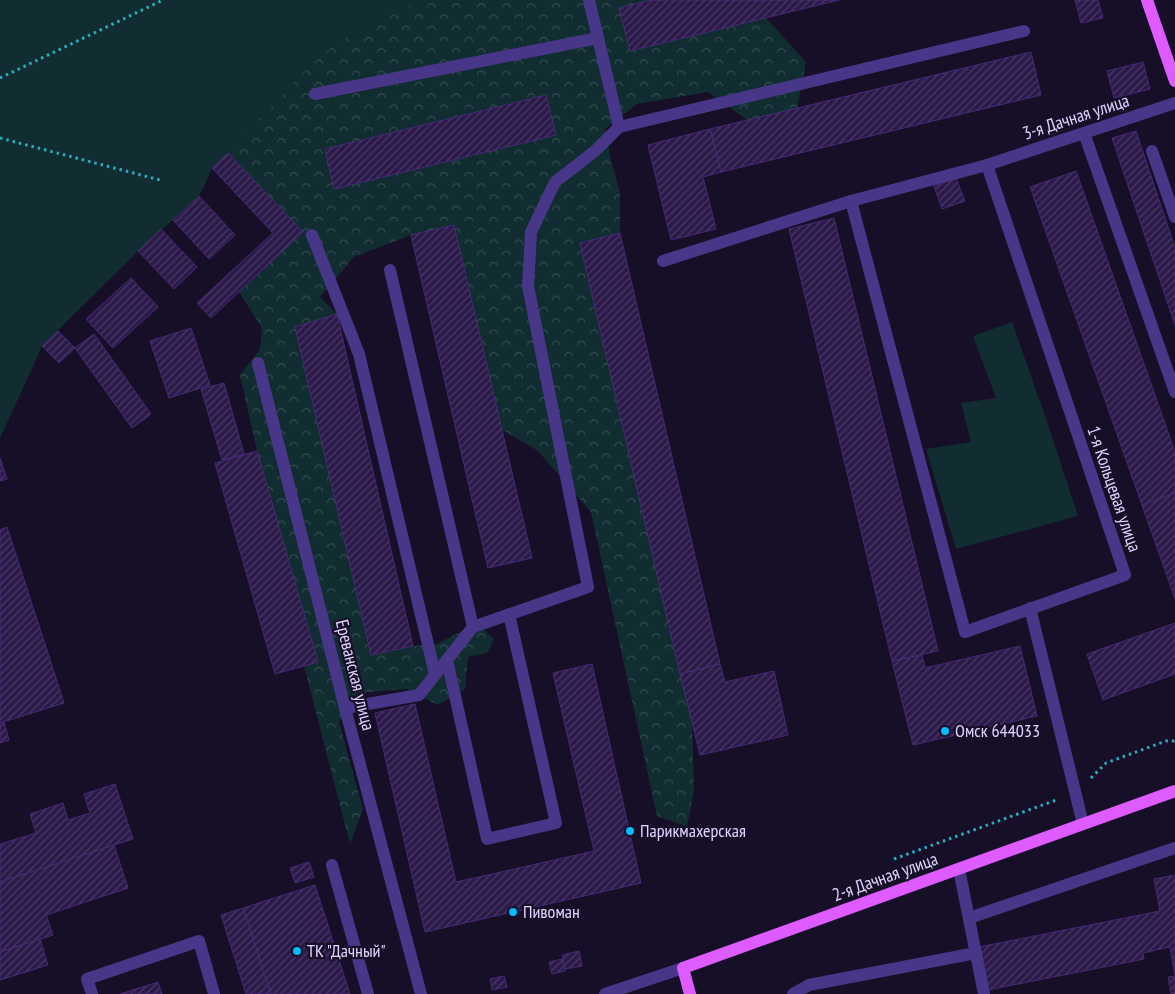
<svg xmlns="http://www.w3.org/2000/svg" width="1175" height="994" viewBox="0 0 1175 994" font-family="'PT Sans Narrow',sans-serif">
  <defs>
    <pattern id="forest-crowns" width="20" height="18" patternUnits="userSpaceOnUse" patternTransform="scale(1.25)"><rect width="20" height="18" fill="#112d32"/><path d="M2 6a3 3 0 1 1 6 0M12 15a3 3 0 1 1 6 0" fill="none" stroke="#334b51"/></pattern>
    <pattern id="building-hatch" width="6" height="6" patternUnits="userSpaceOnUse" patternTransform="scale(1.25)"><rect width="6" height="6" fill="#2b1949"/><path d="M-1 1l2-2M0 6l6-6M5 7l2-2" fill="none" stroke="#493a64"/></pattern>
  </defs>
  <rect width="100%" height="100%" fill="#170e27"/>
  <path fill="url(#forest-crowns)" d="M0,0H653L619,8L630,51L766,18L806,62L797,109L747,120L708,92L637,104L605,129L611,160L620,193V233L580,243L692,721L694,790L687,827L657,816L591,512L538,451L501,429L454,226L411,235L354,257L320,297L337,314L371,655L413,646L437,644L464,630L481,627L494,639L487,653L468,657L465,689L438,705L406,689L360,693L339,722L363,809L350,844L304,666L318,662L257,451L240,375L260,349L262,328L239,292L303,232L228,153L212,168L199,196L138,251L42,346L0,438Z"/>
  <g fill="#112d32">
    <path d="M0,0H422L336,43L304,72L212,168L199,196L138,251L42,346L0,438Z"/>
    <path d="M1012,322L1044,413L1078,516L956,549L926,449L971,442L961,403L996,398L973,336Z"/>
  </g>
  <g fill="url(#building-hatch)" stroke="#462a76">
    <path d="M651,0H839L630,51L619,8Z"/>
    <path d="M1075,0H1098L1103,18L1081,23Z"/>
    <path d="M1031,52L1041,95L721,172L710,129Z"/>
    <path d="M1143,62L1150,89L1114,98L1107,71Z"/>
    <path d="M546,95L556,135L334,189L325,149Z"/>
    <path d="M710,129L721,172L703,177L716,229L671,240L648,145Z"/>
    <path d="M1136,131L1175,248V325L1112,138Z"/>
    <path d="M228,153L303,232L211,318L197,303L273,233L212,168Z"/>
    <path d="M1076,171L1175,452V493L1142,505L1030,187Z"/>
    <path d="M956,178L965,201L942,209L934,186Z"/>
    <path d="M199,196L235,235L209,259L173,220Z"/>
    <path d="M834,218L938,651L892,661L789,229Z"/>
    <path d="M454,225L532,558L488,568L411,235Z"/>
    <path d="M161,229L197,267L174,289L138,251Z"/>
    <path d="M620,233L720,664L680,674L580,243Z"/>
    <path d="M131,278L158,307L113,348L86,319Z"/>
    <path d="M337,314L413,646L371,655L295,327Z"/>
    <path d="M191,328L210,385L169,398L150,341Z"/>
    <path d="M58,331L75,348L59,363L42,346Z"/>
    <path d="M94,334L151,414L132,428L75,348Z"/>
    <path d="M224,383L244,454L222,460L201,389Z"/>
    <path d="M257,451L318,662L275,674L215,463Z"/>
    <path d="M0,458L7,479L0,481Z"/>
    <path d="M1175,493V599L1142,505Z"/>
    <path d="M7,527L64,703L0,723V530Z"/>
    <path d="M1175,623V674L1103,700L1087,654Z"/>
    <path d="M1020,646L1037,716L913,745L892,661L922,655L925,668Z"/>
    <path d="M592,664L641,883L425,932L375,713L415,704L456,882L501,872L594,851L553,673Z"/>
    <path d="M720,664L725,682L774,671L788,735L700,755L680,674Z"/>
    <path d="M4,722L9,740L0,743V723Z"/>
    <path d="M115,784L133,839L0,882V844L36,833L30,814L63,803L68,820L90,813L84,794Z"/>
    <path d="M114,845L128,888L46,915L53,935L0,952V882Z"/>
    <path d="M309,862L314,877L295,883L290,868Z"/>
    <path d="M1175,875V976L1170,947L1143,953L1144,959L988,990L979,947L1160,911L1154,879Z"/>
    <path d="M315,885L350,994H271L243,908Z"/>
    <path d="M243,908L271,994H246L221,915Z"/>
    <path d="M40,939L48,965L0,980V952Z"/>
    <path d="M579,951L582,966L565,969L562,955Z"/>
    <path d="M562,959L565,971L552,974L549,962Z"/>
    <path d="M504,976L507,987L492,990L490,979Z"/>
    <path d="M1175,976V994H1171L1168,977Z"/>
    <path d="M158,982L162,994H120Z"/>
  </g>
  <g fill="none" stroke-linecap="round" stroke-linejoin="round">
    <g stroke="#2aaebe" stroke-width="3" stroke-dasharray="2.5 4" stroke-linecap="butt">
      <path d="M0,78L163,0"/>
      <path d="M0,138L160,180"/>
      <path d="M1091,778L1106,763L1166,741H1175"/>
      <path d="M894,859L1059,799"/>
    </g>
    <g stroke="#483788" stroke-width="12">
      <path d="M589,0L619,127"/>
      <path d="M315,94L598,38"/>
      <path d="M1084,133L1175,392"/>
      <path d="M1152,151L1175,217"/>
      <path d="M851,201L965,632L1125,575L987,165"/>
      <path d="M312,235L359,354L435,674"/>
      <path d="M663,261L851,201L987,165L1175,103"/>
      <path d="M390,270L473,627"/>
      <path d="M258,363L345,708L421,994"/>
      <path d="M1030,608L1083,824"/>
      <path d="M447,660L487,839L556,823L509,614"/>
      <path d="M345,708L419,695L473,627L588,587L528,286L531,232L555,182L595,151L619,127L1024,31"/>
      <path d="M332,865L368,994"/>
      <path d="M959,869L984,994"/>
      <path d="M969,918L1175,848"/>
      <path d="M92,994L87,979L199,941L214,994"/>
      <path d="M605,994L683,968"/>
      <path d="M793,994L809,985L976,953"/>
    </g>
    <g stroke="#dd5bff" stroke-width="12">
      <path d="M1147,0L1175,81"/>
      <path d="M690,994L683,968L1175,791"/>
    </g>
  </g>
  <g fill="#0bf" stroke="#170e27" stroke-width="2">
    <circle cx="945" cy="731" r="5"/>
    <circle cx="630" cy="831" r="5"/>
    <circle cx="513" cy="912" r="5"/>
    <circle cx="297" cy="951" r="5"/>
  </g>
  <g text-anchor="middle" stroke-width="4.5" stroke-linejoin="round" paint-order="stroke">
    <g font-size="18" fill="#e0d4ff" stroke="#170e27">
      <text transform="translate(1076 117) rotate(-18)" y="6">3-я Дачная улица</text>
      <text transform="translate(1114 489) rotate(71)" y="6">1-я Кольцевая улица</text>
      <text transform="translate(355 675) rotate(76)" y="6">Ереванская улица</text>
      <text transform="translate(885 877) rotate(-20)" y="6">2-я Дачная улица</text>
    </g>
    <g font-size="18" fill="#e0d4ff" stroke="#170e27" text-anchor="start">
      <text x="955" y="737">Омск 644033</text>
      <text x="640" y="837">Парикмахерская</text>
      <text x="523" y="918">Пивоман</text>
      <text x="307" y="957">ТК "Дачный"</text>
    </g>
  </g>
</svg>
